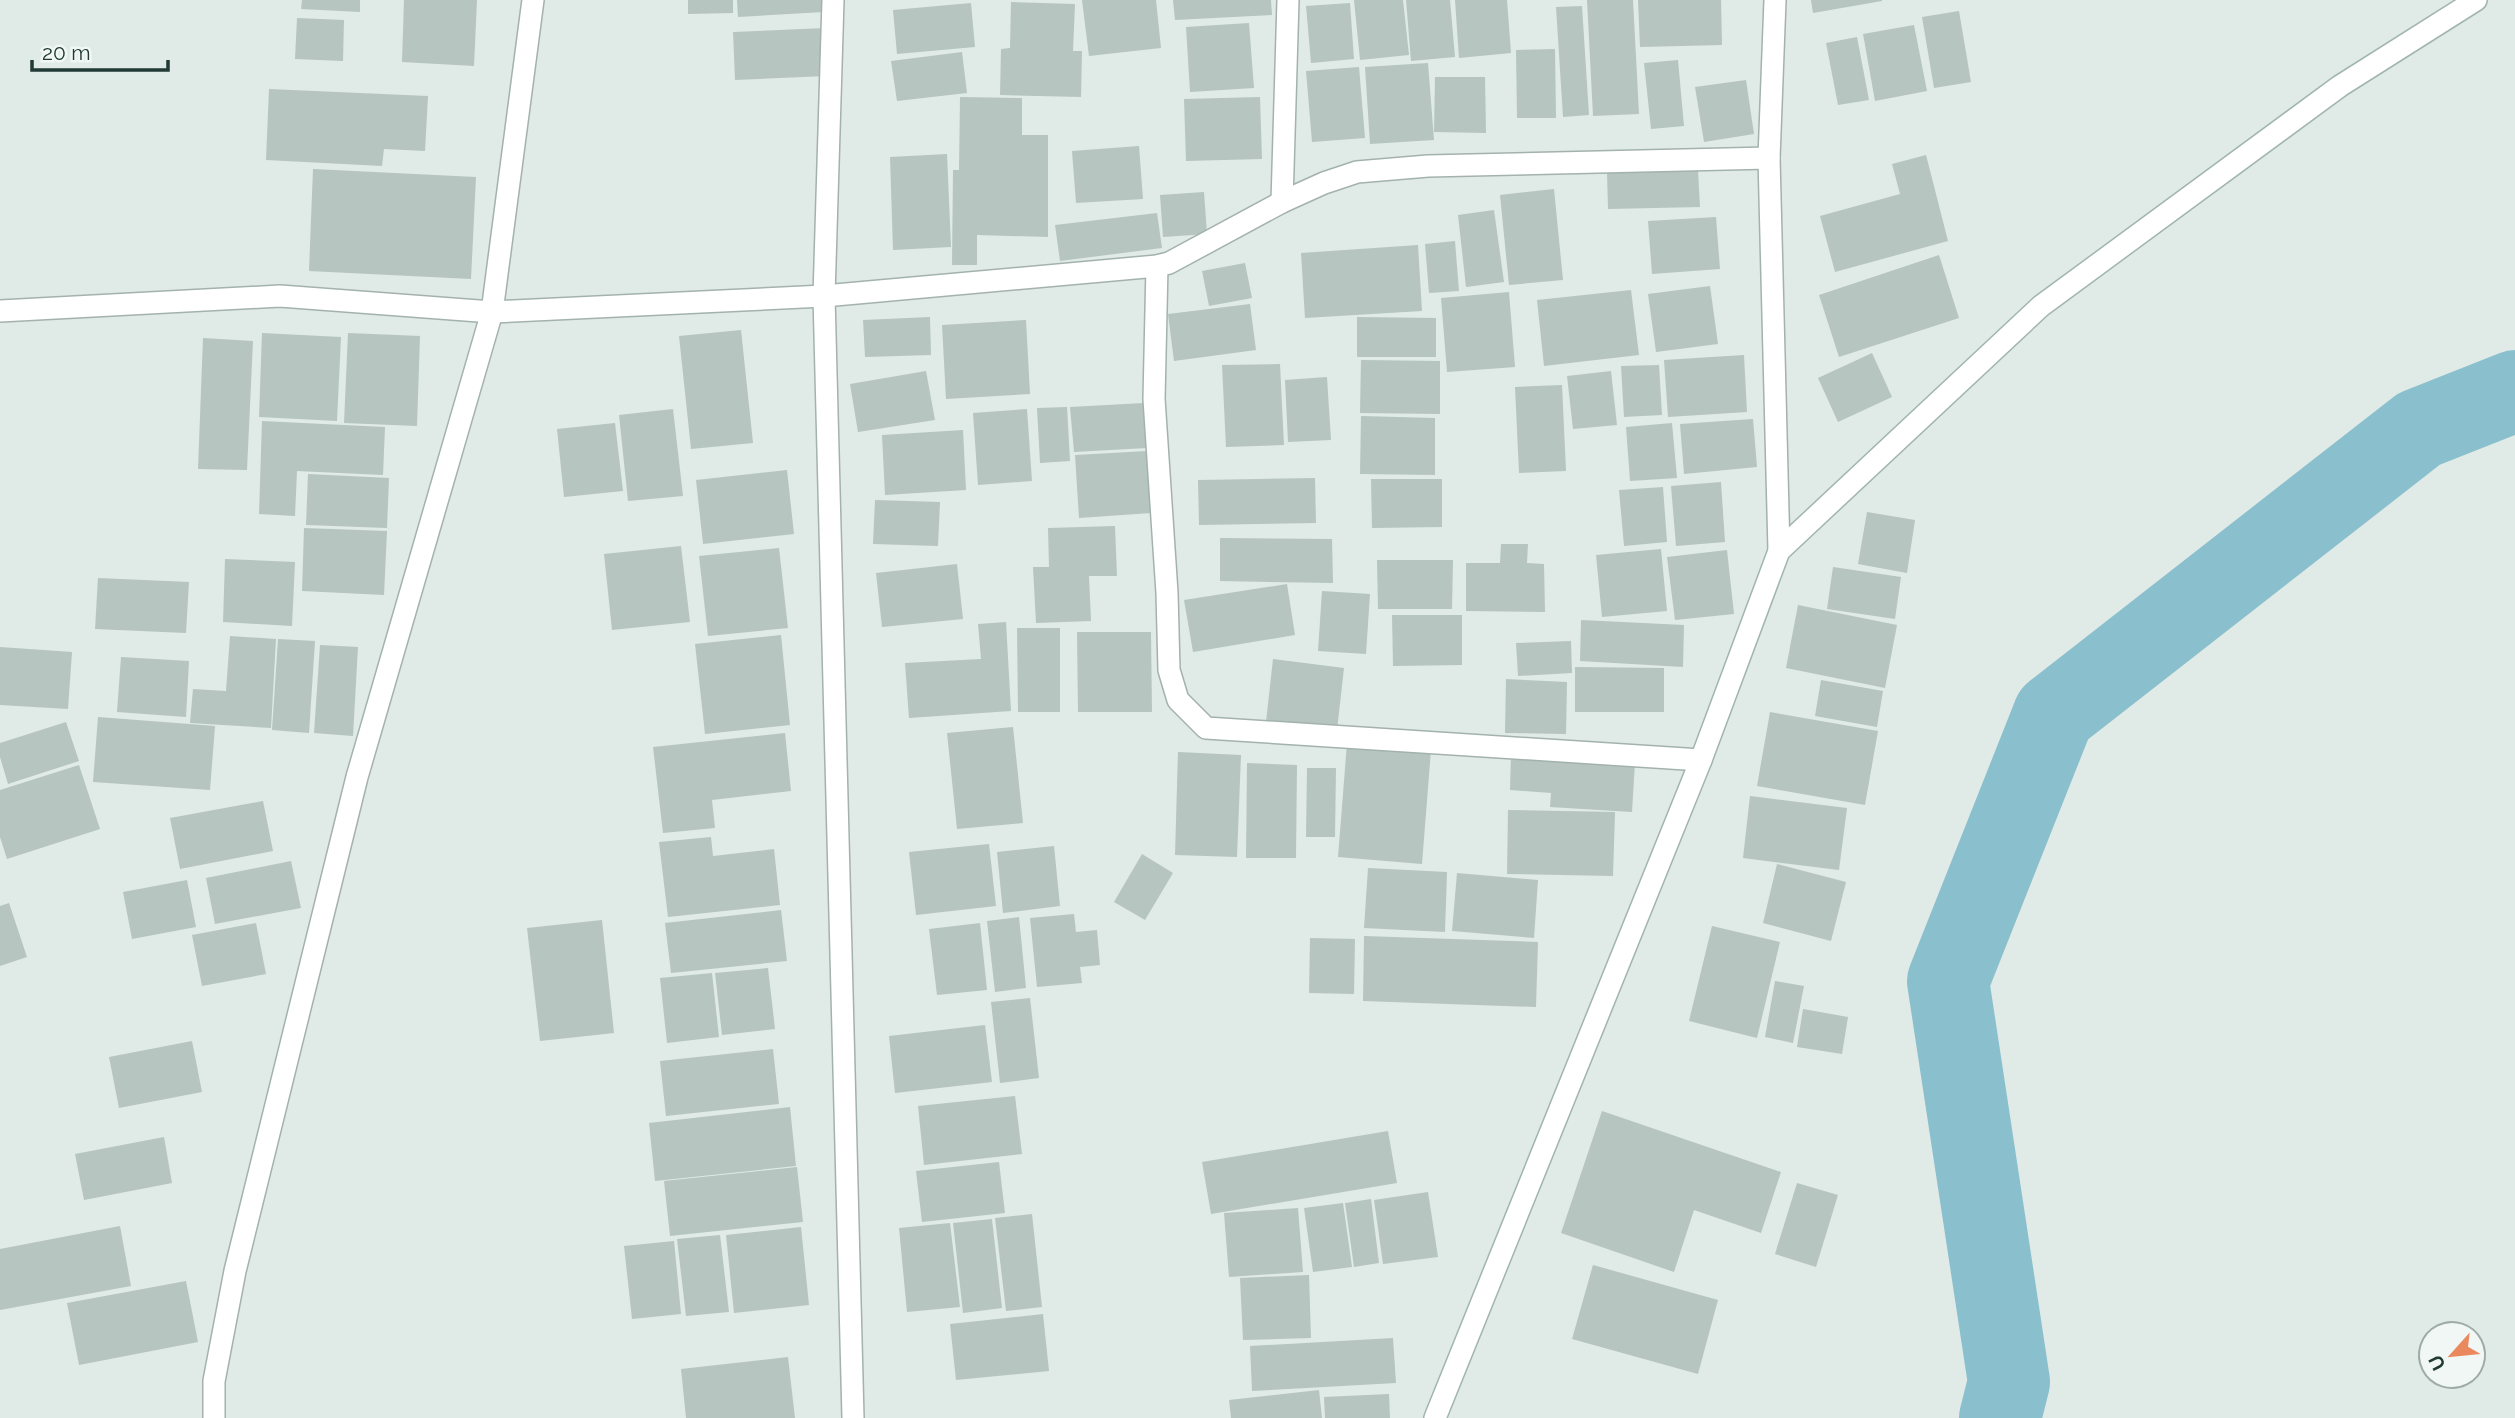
<svg xmlns="http://www.w3.org/2000/svg" width="2515" height="1418" viewBox="0 0 2515 1418" font-family="Raleway,sans-serif">
  <rect width="100%" height="100%" fill="#e0eae6"/>
  <g fill="none" stroke-linecap="round" stroke-linejoin="round">
    <path stroke="#8abfcd" stroke-width="82" d="M2000,1418L2009,1382L1948,981L2054,714L2419,429L2515,391"/>
  </g>
  <g fill="#b6c5bf">
    <path d="M302,0H360V12L301,9Z"/>
    <path d="M404,0H477L474,66L402,62Z"/>
    <path d="M688,0H733V13L688,14Z"/>
    <path d="M737,0H823L824,12L738,17Z"/>
    <path d="M1082,0H1156L1161,48L1089,56Z"/>
    <path d="M1173,0H1271L1272,15L1175,20Z"/>
    <path d="M1354,0H1403L1409,55L1360,60Z"/>
    <path d="M1406,0H1450L1455,57L1411,61Z"/>
    <path d="M1455,0H1507L1511,53L1459,58Z"/>
    <path d="M1587,0H1633L1639,114L1593,116Z"/>
    <path d="M1638,0H1721L1722,45L1640,47Z"/>
    <path d="M1811,0H1882V1L1813,13Z"/>
    <path d="M1011,2L1075,4L1073,51H1082L1081,97L1000,95L1001,49L1010,48Z"/>
    <path d="M971,3L975,47L897,54L893,10Z"/>
    <path d="M1350,3L1354,59L1311,63L1306,6Z"/>
    <path d="M1582,6L1589,115L1563,117L1556,7Z"/>
    <path d="M1959,11L1971,82L1934,88L1922,17Z"/>
    <path d="M297,18L344,20L343,61L295,59Z"/>
    <path d="M1249,23L1254,88L1190,92L1186,27Z"/>
    <path d="M1914,25L1927,91L1875,101L1863,34Z"/>
    <path d="M825,28L827,76L735,80L733,32Z"/>
    <path d="M1857,37L1869,100L1838,105L1826,43Z"/>
    <path d="M1555,49L1556,118H1517L1516,50Z"/>
    <path d="M962,52L967,93L897,101L891,61Z"/>
    <path d="M1678,60L1684,126L1651,129L1644,63Z"/>
    <path d="M1428,63L1434,140L1370,144L1365,67Z"/>
    <path d="M1359,67L1365,138L1312,142L1306,71Z"/>
    <path d="M1435,77H1485L1486,133L1434,132Z"/>
    <path d="M1746,80L1754,134L1704,142L1695,87Z"/>
    <path d="M269,89L428,96L425,151L384,149L382,166L266,160Z"/>
    <path d="M960,97L1022,98V135H1048V237L977,235V265H952L953,170H959Z"/>
    <path d="M1260,97L1262,159L1186,161L1184,99Z"/>
    <path d="M1139,146L1143,199L1076,203L1072,151Z"/>
    <path d="M947,154L951,247L893,250L890,157Z"/>
    <path d="M1926,155L1948,241L1835,272L1820,216L1900,194L1892,164Z"/>
    <path d="M313,169L476,177L471,279L309,271Z"/>
    <path d="M1698,170L1700,207L1608,209L1607,172Z"/>
    <path d="M1554,189L1563,280L1509,285L1500,195Z"/>
    <path d="M1204,192L1207,234L1163,237L1160,195Z"/>
    <path d="M1494,210L1504,282L1466,287L1458,215Z"/>
    <path d="M1157,213L1162,248L1060,261L1055,225Z"/>
    <path d="M1716,217L1720,269L1652,274L1648,221Z"/>
    <path d="M1455,241L1459,291L1429,293L1425,244Z"/>
    <path d="M1418,245L1422,311L1305,318L1301,253Z"/>
    <path d="M1939,255L1959,318L1839,357L1819,295Z"/>
    <path d="M1245,263L1252,298L1209,306L1202,271Z"/>
    <path d="M1710,286L1718,344L1656,352L1648,294Z"/>
    <path d="M1631,290L1639,355L1544,366L1537,300Z"/>
    <path d="M1509,292L1515,367L1447,372L1441,298Z"/>
    <path d="M1250,304L1256,350L1174,361L1168,314Z"/>
    <path d="M930,317L931,355L865,357L863,320Z"/>
    <path d="M1357,317L1436,318V357H1357Z"/>
    <path d="M1026,320L1030,394L946,399L942,325Z"/>
    <path d="M741,330L753,443L691,449L679,336Z"/>
    <path d="M262,333L341,337L337,421L259,417Z"/>
    <path d="M348,333L420,336L417,426L344,423Z"/>
    <path d="M203,338L253,341L247,470L198,469Z"/>
    <path d="M1872,353L1892,397L1838,422L1818,378Z"/>
    <path d="M1744,355L1747,412L1668,417L1664,360Z"/>
    <path d="M1361,360L1440,361V414L1360,413Z"/>
    <path d="M1280,364L1284,445L1226,447L1222,365Z"/>
    <path d="M1659,365L1662,415L1624,417L1621,366Z"/>
    <path d="M926,371L935,420L858,432L850,384Z"/>
    <path d="M1611,371L1617,425L1573,429L1567,376Z"/>
    <path d="M1327,377L1331,440L1288,442L1285,380Z"/>
    <path d="M1562,385L1566,471L1519,473L1515,387Z"/>
    <path d="M1144,403L1147,448L1074,452L1070,407Z"/>
    <path d="M1067,407L1070,461L1040,463L1037,408Z"/>
    <path d="M673,409L683,496L628,501L619,415Z"/>
    <path d="M1027,409L1032,481L978,485L973,413Z"/>
    <path d="M1361,416L1435,418V475L1360,474Z"/>
    <path d="M1753,419L1757,467L1684,474L1680,424Z"/>
    <path d="M262,421L385,427L383,475L297,471L295,516L259,514Z"/>
    <path d="M615,423L623,491L564,497L557,429Z"/>
    <path d="M1672,423L1677,478L1630,481L1626,427Z"/>
    <path d="M963,430L966,490L885,495L882,435Z"/>
    <path d="M1147,451L1151,513L1079,518L1075,455Z"/>
    <path d="M787,470L794,534L703,544L696,480Z"/>
    <path d="M308,474L389,478L387,528L306,525Z"/>
    <path d="M1315,478L1316,523L1199,525L1198,480Z"/>
    <path d="M1371,479H1442V527L1372,528Z"/>
    <path d="M1721,482L1725,542L1676,546L1671,486Z"/>
    <path d="M1663,487L1667,542L1624,546L1619,490Z"/>
    <path d="M875,500L940,502L938,546L873,544Z"/>
    <path d="M1867,512L1915,520L1907,573L1858,564Z"/>
    <path d="M1115,526L1117,576H1089L1091,621L1036,623L1033,567H1049L1048,528Z"/>
    <path d="M304,528L387,531L384,595L302,591Z"/>
    <path d="M1220,538L1332,539L1333,583L1220,581Z"/>
    <path d="M1501,544H1528L1527,563L1544,564L1545,612L1466,611V563H1500Z"/>
    <path d="M681,546L690,622L612,630L604,554Z"/>
    <path d="M779,548L788,628L708,636L699,556Z"/>
    <path d="M1661,549L1667,611L1602,617L1596,555Z"/>
    <path d="M1727,550L1734,614L1675,620L1667,557Z"/>
    <path d="M225,559L295,562L292,626L223,622Z"/>
    <path d="M1377,560H1453L1452,609H1378Z"/>
    <path d="M957,564L963,619L882,627L876,573Z"/>
    <path d="M1833,567L1901,577L1895,619L1827,609Z"/>
    <path d="M98,578L189,582L186,633L95,629Z"/>
    <path d="M1287,584L1295,635L1193,652L1184,600Z"/>
    <path d="M1322,591L1370,594L1366,654L1318,651Z"/>
    <path d="M1798,605L1897,625L1885,688L1786,668Z"/>
    <path d="M1392,615H1462V665L1393,666Z"/>
    <path d="M1581,620L1684,625L1683,667L1580,661Z"/>
    <path d="M1006,622L1011,711L909,718L905,663L981,659L978,624Z"/>
    <path d="M1017,628H1060V712H1018Z"/>
    <path d="M1077,632H1151L1152,712H1078Z"/>
    <path d="M781,635L790,725L705,734L695,644Z"/>
    <path d="M230,636L276,639L271,728L190,723L193,689L226,691Z"/>
    <path d="M278,639L315,641L309,733L272,730Z"/>
    <path d="M1571,641L1572,673L1518,676L1516,643Z"/>
    <path d="M320,645L358,647L353,736L314,733Z"/>
    <path d="M0,647L72,652L68,709L0,705Z"/>
    <path d="M121,657L189,661L186,717L117,712Z"/>
    <path d="M1273,659L1344,668L1337,730L1266,722Z"/>
    <path d="M1575,667L1664,668V712H1575Z"/>
    <path d="M1506,679L1567,682L1566,734L1505,733Z"/>
    <path d="M1821,680L1883,691L1877,727L1815,716Z"/>
    <path d="M1770,712L1878,731L1865,805L1757,786Z"/>
    <path d="M98,717L215,726L210,790L93,782Z"/>
    <path d="M66,722L79,761L8,784L0,757V743Z"/>
    <path d="M1013,727L1023,823L957,829L947,733Z"/>
    <path d="M785,733L791,791L712,800L715,828L663,833L653,747Z"/>
    <path d="M1347,743L1431,750L1422,864L1338,857Z"/>
    <path d="M1178,752L1241,755L1237,857L1175,855Z"/>
    <path d="M1511,755L1635,762L1632,812L1550,807L1551,793L1510,790Z"/>
    <path d="M1247,763L1297,765L1296,858H1246Z"/>
    <path d="M79,765L100,829L7,859L0,837V790Z"/>
    <path d="M1307,768H1336L1335,837H1306Z"/>
    <path d="M1750,796L1847,808L1839,870L1743,858Z"/>
    <path d="M263,801L273,851L180,869L170,818Z"/>
    <path d="M1508,810L1615,812L1613,876L1507,874Z"/>
    <path d="M711,837L713,856L774,849L780,905L668,917L659,842Z"/>
    <path d="M989,844L996,906L916,915L909,852Z"/>
    <path d="M1054,846L1060,906L1003,913L997,852Z"/>
    <path d="M1142,854L1173,873L1145,920L1114,902Z"/>
    <path d="M291,861L301,908L215,924L206,878Z"/>
    <path d="M1777,864L1846,882L1831,941L1763,923Z"/>
    <path d="M1368,868L1447,872L1445,932L1364,928Z"/>
    <path d="M1457,873L1538,880L1534,938L1452,931Z"/>
    <path d="M187,880L196,927L132,939L123,892Z"/>
    <path d="M9,903L27,957L0,966V906Z"/>
    <path d="M781,910L787,961L671,973L665,923Z"/>
    <path d="M1074,914L1076,932L1097,930L1100,965L1080,967L1082,983L1037,987L1030,918Z"/>
    <path d="M1019,917L1026,988L995,992L987,921Z"/>
    <path d="M602,920L614,1033L540,1041L527,928Z"/>
    <path d="M256,923L266,974L202,986L192,935Z"/>
    <path d="M980,923L987,990L937,995L929,929Z"/>
    <path d="M1712,926L1780,942L1757,1038L1689,1021Z"/>
    <path d="M1364,936L1538,942L1536,1007L1363,1001Z"/>
    <path d="M1310,938L1355,939L1354,994L1309,993Z"/>
    <path d="M768,968L775,1029L722,1035L715,973Z"/>
    <path d="M712,973L719,1037L667,1043L660,978Z"/>
    <path d="M1775,981L1804,986L1793,1043L1765,1037Z"/>
    <path d="M1030,998L1039,1078L1000,1083L991,1002Z"/>
    <path d="M1803,1009L1848,1017L1842,1054L1797,1047Z"/>
    <path d="M985,1025L992,1082L895,1093L889,1036Z"/>
    <path d="M192,1041L202,1092L119,1108L109,1057Z"/>
    <path d="M773,1049L779,1104L666,1116L660,1061Z"/>
    <path d="M1015,1096L1022,1154L924,1165L918,1106Z"/>
    <path d="M790,1107L796,1166L655,1181L649,1123Z"/>
    <path d="M1602,1111L1781,1172L1761,1233L1694,1210L1674,1272L1561,1233Z"/>
    <path d="M1388,1131L1397,1183L1211,1214L1202,1162Z"/>
    <path d="M164,1137L172,1183L84,1200L75,1154Z"/>
    <path d="M999,1162L1005,1213L922,1222L916,1171Z"/>
    <path d="M797,1167L803,1222L670,1236L664,1181Z"/>
    <path d="M1797,1183L1838,1195L1816,1267L1775,1254Z"/>
    <path d="M1428,1192L1438,1257L1383,1264L1374,1200Z"/>
    <path d="M1371,1199L1379,1263L1354,1267L1345,1203Z"/>
    <path d="M1343,1203L1352,1267L1313,1272L1304,1208Z"/>
    <path d="M1298,1208L1303,1272L1229,1277L1224,1213Z"/>
    <path d="M1032,1214L1042,1307L1006,1311L995,1218Z"/>
    <path d="M992,1219L1002,1308L963,1313L953,1223Z"/>
    <path d="M950,1223L960,1307L907,1312L899,1228Z"/>
    <path d="M120,1226L131,1286L0,1310V1249Z"/>
    <path d="M801,1227L809,1305L734,1313L726,1235Z"/>
    <path d="M720,1235L729,1312L686,1316L677,1239Z"/>
    <path d="M674,1241L681,1314L632,1319L624,1246Z"/>
    <path d="M1593,1265L1718,1300L1698,1374L1572,1339Z"/>
    <path d="M1309,1275L1311,1338L1243,1340L1240,1278Z"/>
    <path d="M186,1281L198,1342L79,1365L67,1303Z"/>
    <path d="M1043,1314L1049,1371L956,1380L950,1324Z"/>
    <path d="M1393,1338L1396,1383L1252,1391L1250,1346Z"/>
    <path d="M788,1357L795,1418H686L681,1369Z"/>
    <path d="M1319,1390L1322,1418H1231L1229,1400Z"/>
    <path d="M1389,1394L1390,1418H1325L1324,1397Z"/>
  </g>
  <g fill="none" stroke-linecap="round" stroke-linejoin="round">
    <defs>
      <g id="street">
        <path d="M833,0L824,296L853,1418"/>
        <path d="M1775,0L1769,158L1779,551"/>
        <path d="M1282,202L1288,0"/>
        <path d="M1157,266L1154,399L1167,593L1169,670L1178,700L1206,728L1701,760"/>
        <path d="M0,311L280,296L492,312L824,296L1157,266L1169,263L1282,202L1324,183L1357,172L1428,166L1769,158"/>
        <path d="M214,1418V1381L235,1271L357,777L492,312L533,0"/>
      </g>
      <path id="secondary" d="M1435,1418L1701,760L1779,551L2041,306L2340,86L2476,0"/>
    </defs>
    <use href="#street" stroke="#a3b2ad" stroke-width="24"/>
    <use href="#secondary" stroke="#a0b5af" stroke-width="24"/>
    <use href="#street" stroke="#fff" stroke-width="21"/>
    <use href="#secondary" stroke="#fff" stroke-width="21"/>
  </g>
  <g transform="translate(2452 1355) rotate(243)"><circle r="33" fill="#f0f7f4" stroke="#9eaba7" stroke-width="2"/>
  <path d="M0-5L12 26L0 18L-12 26Z" fill="#ea885e"/>
  <text y="-10" font-size="19" font-weight="bold" text-anchor="middle" fill="#223a34">U</text>
  </g>
  <path d="M32 60v10h136v-10" fill="none" stroke="#223a34" stroke-width="3.5"/>
  <text x="42" y="60" font-size="21" fill="#223a34" stroke="#f0f7f4" stroke-width="5" paint-order="stroke">20 m</text>
</svg>
